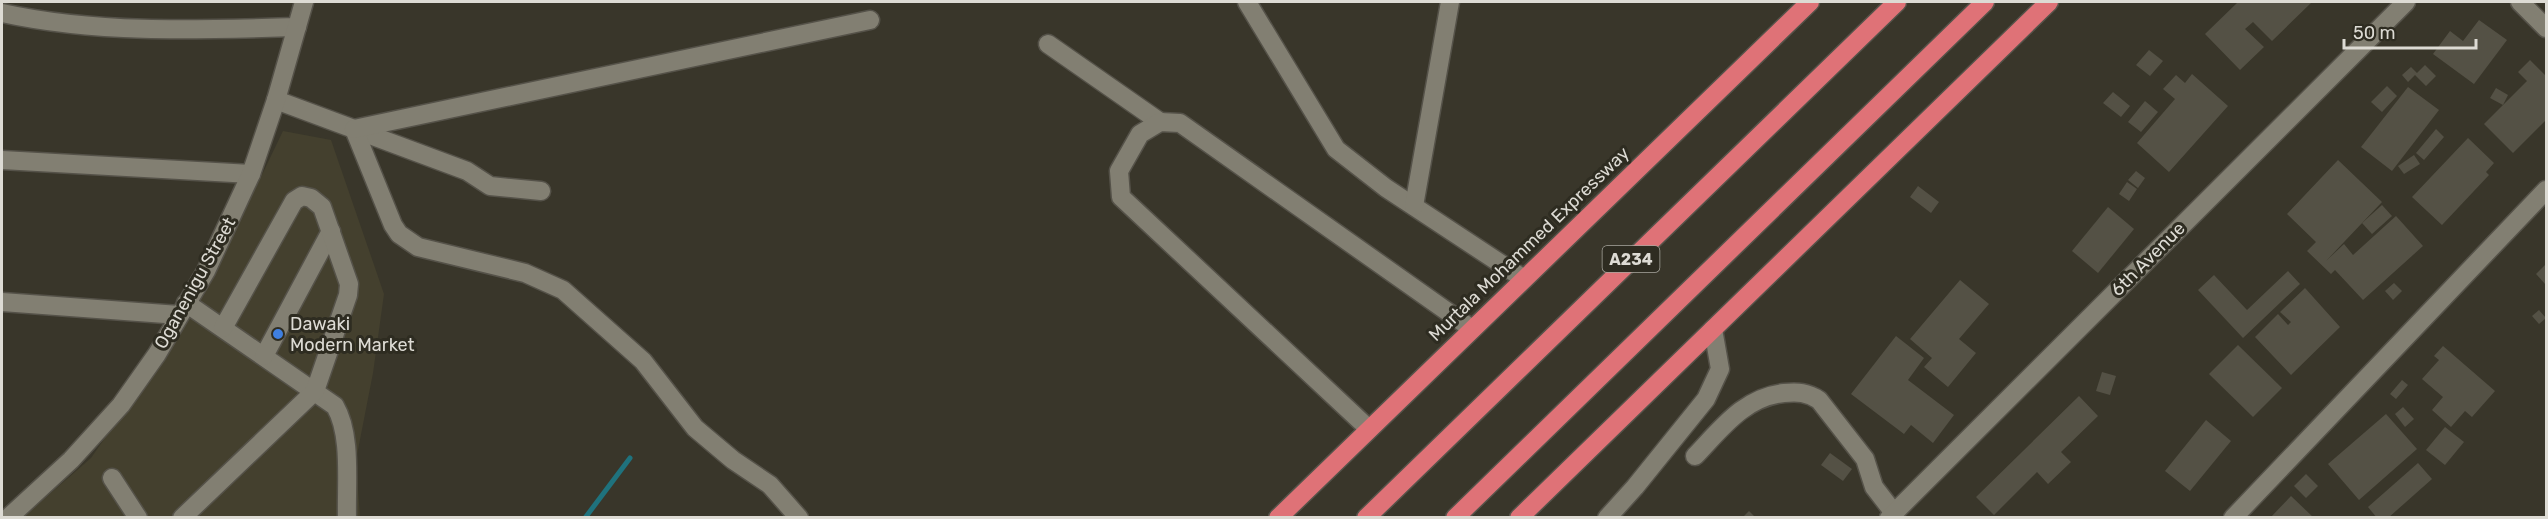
<svg xmlns="http://www.w3.org/2000/svg" width="2548" height="519" viewBox="0 0 2548 519" font-family="Rubik,sans-serif">
  <rect width="100%" height="100%" fill="#39362a"/>
  <path fill="#44402e" d="M283,131L331,140L384,294L373,373L356,460L360,517L22,518L91,458L204,295Z"/>
  <g fill="none" stroke-linecap="round" stroke-linejoin="round">
    <path stroke="#1f727d" stroke-width="5" d="M585,518L630,458"/>
  </g>
  <g fill="#545145">
    <path d="M2238,2H2312L2272,41L2253,22L2245,29L2264,47L2240,70L2205,34Z"/>
    <path d="M2479,20L2507,40L2474,84L2433,54L2450,31L2463,41Z"/>
    <path d="M2149,50L2163,61L2150,76L2136,65Z"/>
    <path d="M2530,60L2546,76V120L2513,153L2484,124L2527,81L2518,72Z"/>
    <path d="M2425,65L2436,76L2426,86L2415,75L2408,82L2402,75L2411,67L2417,73Z"/>
    <path d="M2192,74L2228,106L2169,172L2137,143L2175,99L2163,89L2176,75L2185,83Z"/>
    <path d="M2387,86L2397,96L2382,112L2371,102Z"/>
    <path d="M2408,87L2439,110L2392,171L2361,147Z"/>
    <path d="M2496,88L2508,95L2503,105L2490,98Z"/>
    <path d="M2113,92L2130,106L2121,117L2103,103Z"/>
    <path d="M2145,101L2158,112L2141,132L2128,122Z"/>
    <path d="M2436,129L2444,137L2424,160L2416,153Z"/>
    <path d="M2468,138L2494,163L2486,172L2489,175L2442,225L2412,197Z"/>
    <path d="M2414,155L2420,164L2404,174L2398,166Z"/>
    <path d="M2338,160L2382,202L2326,261L2344,244L2353,255L2396,216L2423,246L2363,300L2335,270L2331,274L2307,251L2316,242L2287,214Z"/>
    <path d="M2136,171L2145,178L2138,188L2128,180Z"/>
    <path d="M2127,182L2137,189L2129,201L2119,194Z"/>
    <path d="M1918,186L1939,202L1931,213L1910,197Z"/>
    <path d="M2382,205L2392,216L2372,234L2362,223Z"/>
    <path d="M2108,207L2134,229L2098,273L2072,251Z"/>
    <path d="M2546,264V285L2536,274Z"/>
    <path d="M2288,271L2300,284L2243,338L2198,290L2214,275L2247,310Z"/>
    <path d="M1960,280L1989,304L1959,339L1976,353L1948,387L1924,367L1932,358L1910,339Z"/>
    <path d="M2394,283L2402,291L2393,300L2385,291Z"/>
    <path d="M2305,288L2340,327L2291,375L2255,337L2278,314L2288,325L2291,322L2280,312Z"/>
    <path d="M2539,310L2546,318L2539,324L2532,316Z"/>
    <path d="M1896,336L1924,358L1908,380L1954,415L1933,443L1911,425L1904,434L1851,394Z"/>
    <path d="M2238,345L2282,388L2253,417L2209,374Z"/>
    <path d="M2443,346L2495,391L2472,417L2465,411L2451,427L2432,410L2443,397L2422,379L2439,360L2434,356Z"/>
    <path d="M2102,372L2116,376L2110,395L2096,391Z"/>
    <path d="M2402,380L2408,385L2396,399L2390,394Z"/>
    <path d="M2079,396L2098,416L2061,452L2071,462L2048,484L2037,472L1994,515L1976,497Z"/>
    <path d="M2403,407L2414,419L2405,427L2395,414Z"/>
    <path d="M2386,414L2417,449L2359,500L2328,464Z"/>
    <path d="M2206,420L2231,441L2190,491L2165,471Z"/>
    <path d="M2445,427L2464,442L2445,465L2426,450Z"/>
    <path d="M1830,453L1852,469L1843,481L1821,465Z"/>
    <path d="M2418,463L2432,479L2388,518H2377L2368,507Z"/>
    <path d="M2306,474L2318,486L2306,498L2294,486Z"/>
    <path d="M2291,496L2314,518H2270Z"/>
    <path d="M1749,511L1756,518H1742Z"/>
  </g>
  <g fill="none" stroke-linecap="round" stroke-linejoin="round">
    <defs>
      <g id="minor">
        <path d="M1247,2L1336,149L1386,188L1524,279"/>
        <path d="M2520,2L2546,28"/>
        <path d="M2,13C98,34 199,30 297,27"/>
        <path d="M1048,44L1160,122"/>
        <path d="M276,100L467,171L490,186L541,191"/>
        <path d="M354,129L393,225L399,234L418,247L525,273L563,290L643,361L695,428L733,460L770,485L799,518"/>
        <path d="M354,129L870,20"/>
        <path d="M2,160L251,174"/>
        <path d="M1414,206L1450,2"/>
        <path d="M2,302L179,315"/>
        <path d="M186,303L335,406C352,435 346,483 347,518"/>
        <path d="M264,356L331,231"/>
        <path d="M1369,429L1121,197L1119,171L1140,134L1160,122L1180,123L1472,329"/>
        <path d="M1695,456C1721,429 1744,397 1784,393C1798,392 1807,392 1819,400L1865,459L1874,487L1894,513"/>
        <path d="M112,478L138,518"/>
        <path d="M8,518L71,460L121,405L157,354L206,271L251,174L276,100L304,2"/>
        <path d="M182,518L315,391L348,295L349,284L322,207L311,198L302,196L294,201L223,328"/>
        <path d="M1607,518L1635,487L1706,399L1720,369L1713,329"/>
        <path d="M1889,518L2406,2"/>
        <path d="M2233,518L2546,190"/>
      </g>
      <g id="highway">
        <path d="M1278,518L1810,2"/>
        <path d="M1366,518L1897,2"/>
        <path d="M1455,518L1985,2"/>
        <path d="M1519,518L2049,2"/>
      </g>
    </defs>
    <use href="#minor" stroke="#555249" stroke-width="21"/>
    <use href="#highway" stroke="#555249" stroke-width="21"/>
    <use href="#minor" stroke="#827f72" stroke-width="18"/>
    <use href="#highway" stroke="#df7277" stroke-width="18"/>
  </g>
  <circle fill="#3f7fe0" stroke="#2e2c21" stroke-width="2" cx="278" cy="334" r="6"/>
  <g text-anchor="middle" stroke-width="6" stroke-linejoin="round" paint-order="stroke">
    <rect fill="#2e2c21" stroke="#a8a69e" stroke-width="1.5" x="1602.5" y="246" width="57" height="26" rx="4.5"/>
    <g font-size="16" font-weight="bold" fill="#dddbd4">
      <text x="1631" y="265">A234</text>
    </g>
    <g font-size="18" fill="#dddbd4" stroke="#2e2c21">
      <text transform="translate(1529 244) rotate(-44)" y="6">Murtala Mohammed Expressway</text>
      <text transform="translate(2148 259) rotate(-45)" y="6">6th Avenue</text>
      <text transform="translate(195 283) rotate(-61)" y="6">Oganenigu Street</text>
    </g>
    <g font-size="18" fill="#dddbd4" stroke="#2e2c21" text-anchor="start">
      <text x="290" y="330">Dawaki<tspan x="290" dy="21">Modern Market</tspan></text>
    </g>
  </g>
  <rect width="2548" height="519" fill="none" stroke="#dddbd4" stroke-width="6"/>
  <path d="M2344 39v9h132v-9" fill="none" stroke="#dddbd4" stroke-width="3"/>
  <text x="2353" y="39" font-size="18" fill="#dddbd4" stroke="#2e2c21" stroke-width="4.5" paint-order="stroke">50 m</text>
</svg>
